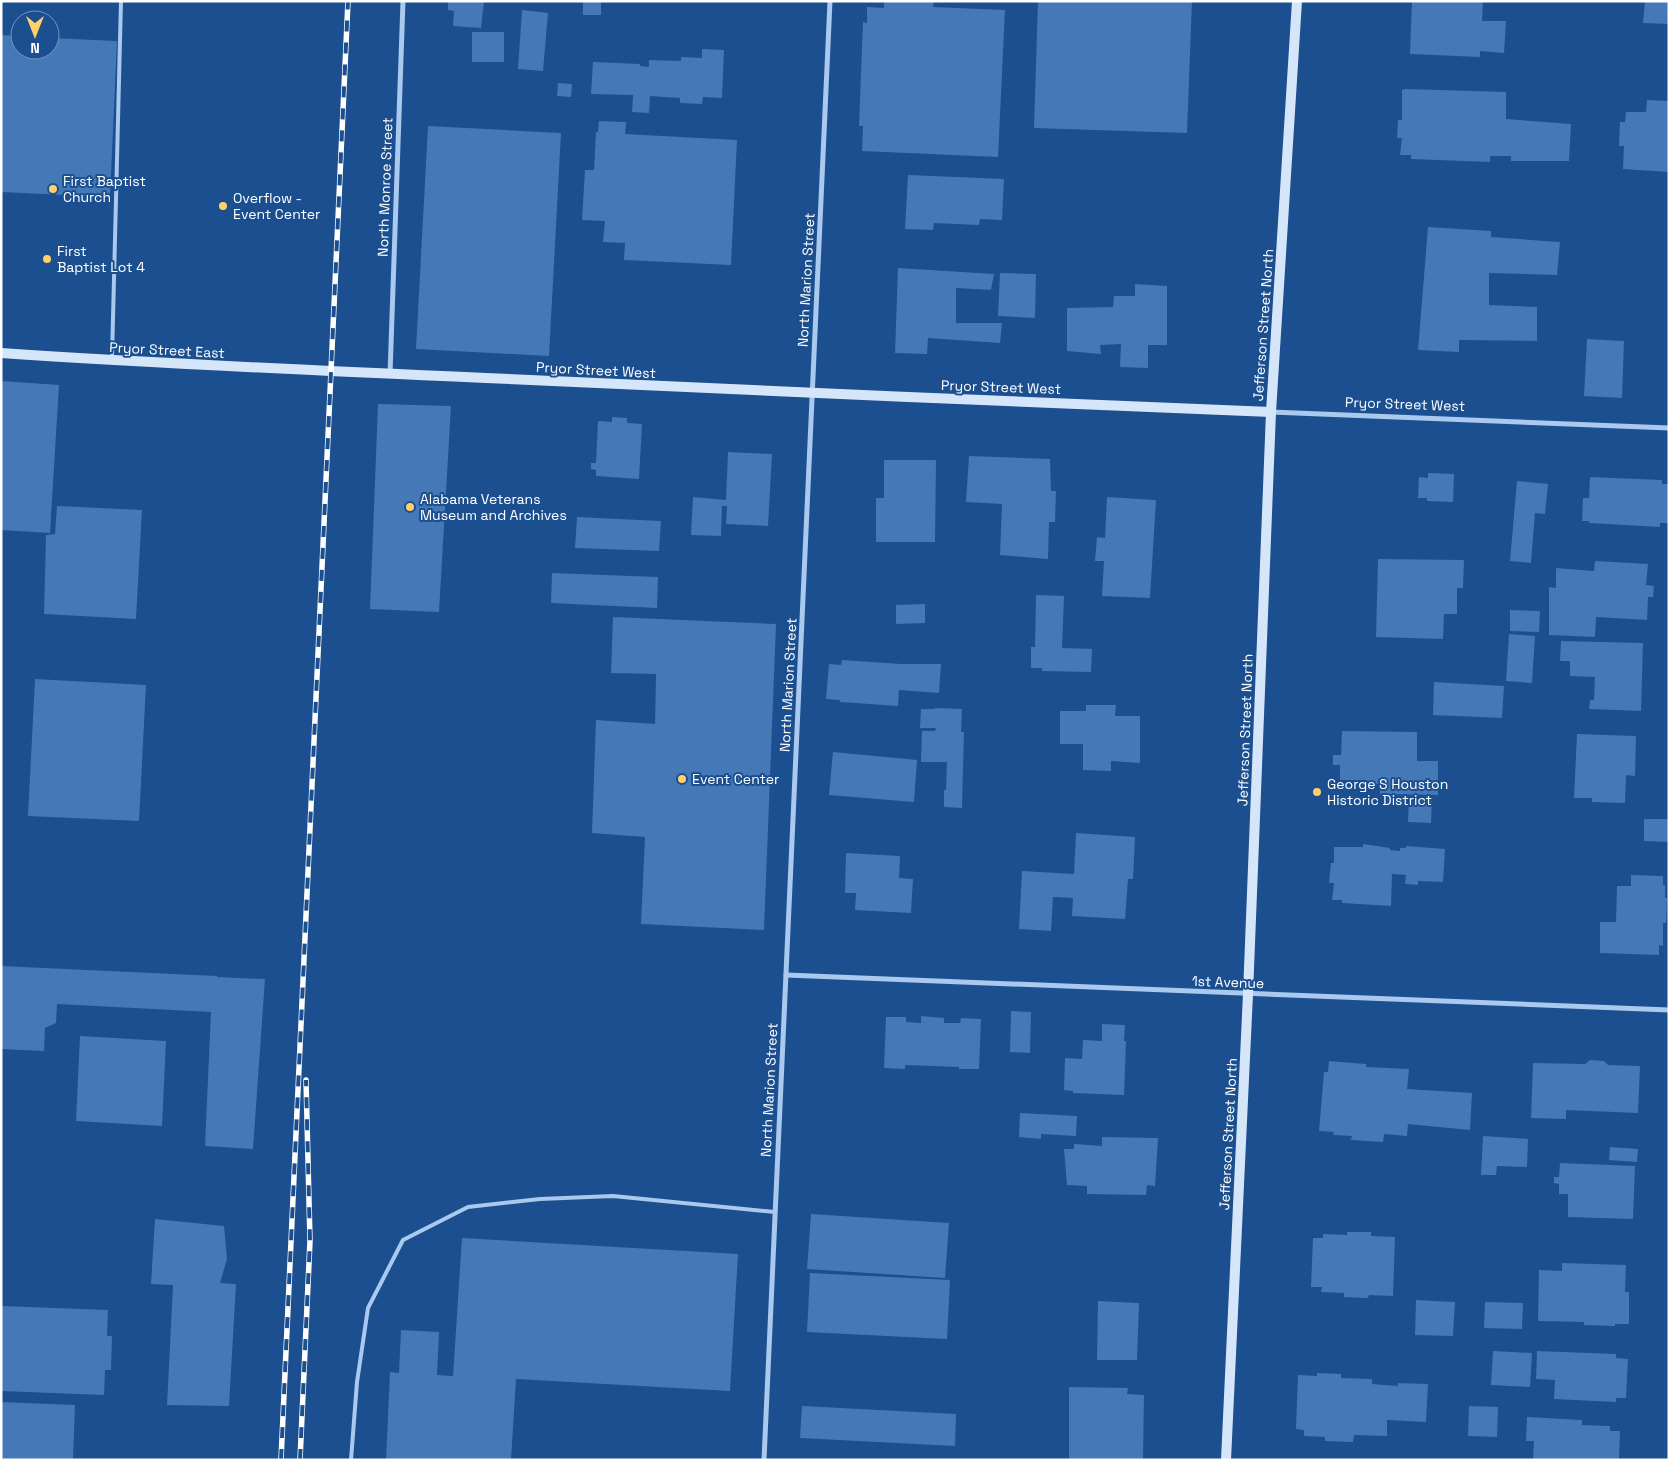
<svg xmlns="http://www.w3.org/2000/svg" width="1670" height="1461" viewBox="0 0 1670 1461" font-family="'Space Grotesk',sans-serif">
  <rect width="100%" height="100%" fill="#1b4f8f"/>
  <g fill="#4478b7">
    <path d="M448,1H484L481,28L453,26L454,11L448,10Z"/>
    <rect x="583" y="1" width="18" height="14"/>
    <path d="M884,1H934L933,7L1005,10L998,157L862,151L863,126H859L863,22L867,23V7L884,8Z"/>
    <path d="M1038,1H1192L1187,133L1034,128Z"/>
    <path d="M1412,1H1483L1482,21H1506L1504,53L1480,51V57L1410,54Z"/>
    <path d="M1645,1H1669V24L1643,23Z"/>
    <path d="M522,10L548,13L543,71L518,69Z"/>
    <rect x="472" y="32" width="32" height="30"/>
    <path d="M1,35L20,36V50H50V38L117,41L110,197L1,192Z"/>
    <path d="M702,49L724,50L722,98L703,97L702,104L680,103V98L650,96L649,113L632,112L633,95L591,94L593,62L640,64V66L649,67V60L681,61V57L702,58Z"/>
    <path d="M558,83L572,84L571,97L557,96Z"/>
    <path d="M1405,89L1506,92V119L1571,124L1569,161H1511V156H1490V162L1411,159V155H1400L1402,138H1397L1398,120H1402V90Z"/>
    <path d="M1647,100L1669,101V172L1623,169L1624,146H1619L1620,122H1625L1626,112H1646Z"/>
    <path d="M599,121L626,122L625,134L737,140L731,265L624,260L625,243L603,242L605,221L582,220L585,170H594L596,132H598Z"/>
    <path d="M428,126L561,133L549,356L416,349Z"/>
    <path d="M908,175L1004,179L1002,220L980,219L979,225L934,223L933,230L905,229Z"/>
    <path d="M1428,227L1491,231V237L1560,242L1557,275L1489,273V305L1537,307V341L1459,340V352L1418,350Z"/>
    <path d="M898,268L994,274L991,290L956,288V323H1002L1000,343L928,338L927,354L895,353Z"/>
    <path d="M1000,273L1036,274L1035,318L998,316Z"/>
    <path d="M1135,284L1167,286V345H1148V368L1120,367L1121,344L1100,345L1101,354L1067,351V308L1113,307L1114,296H1135Z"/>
    <path d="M1587,339L1624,341L1622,398L1584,396Z"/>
    <path d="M1,381L59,385L50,533L1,530Z"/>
    <path d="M378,404L451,406L439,612L370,609Z"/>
    <path d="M612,417L627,418V423L642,424L639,479L596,476V470L591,469V463H596L598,421L612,422Z"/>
    <path d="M728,452L772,454L768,526L726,524L727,506H722L721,536L691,535L693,497L726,500Z"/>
    <path d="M969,456L1050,459L1051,491H1056L1055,522H1049L1048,559L1000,555L1002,504L966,502Z"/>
    <path d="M884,460H936L935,542H876V498H884Z"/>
    <path d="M1428,473L1454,474L1453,502L1427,501V498H1418L1419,477L1428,478Z"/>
    <path d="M1590,477L1662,480V484H1669V523H1660V527L1589,523V521H1582L1583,498H1589Z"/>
    <path d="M1517,481L1548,484L1545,514L1535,513L1531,563L1510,561Z"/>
    <path d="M1107,497L1156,500L1150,598L1102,596L1104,561H1095L1097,537L1105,538Z"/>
    <path d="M57,506L142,510L136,619L44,614L46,535L55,534Z"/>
    <path d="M577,517L661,521L659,551L575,548Z"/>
    <path d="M1378,559L1464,560L1463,588H1457V614H1444L1443,639L1376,637Z"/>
    <path d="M1595,561L1648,564L1646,585L1654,586L1653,597H1648L1647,620L1596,617L1595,637L1549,635V587L1556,588V568L1594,571Z"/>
    <path d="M552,573L658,577L657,608L551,603Z"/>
    <path d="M1036,595L1064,596L1062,648L1092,649L1091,672L1042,671V668H1031V647H1035Z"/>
    <path d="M925,604V623L896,624V605Z"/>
    <path d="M1510,610L1540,611L1539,632L1510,631Z"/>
    <path d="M613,617L776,624L764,930L641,924L645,837L592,833L596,720L655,724L656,674L611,673Z"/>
    <path d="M1509,634L1535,636L1532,683L1506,681Z"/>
    <path d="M1561,641L1643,643L1641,711L1589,709L1590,700H1594L1595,677L1570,676V661H1560Z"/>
    <path d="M842,660L901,664H941L939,693L899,690L898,706L840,702V700L826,699L829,664L841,665Z"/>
    <path d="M35,679L146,685L139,821L28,816Z"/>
    <path d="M1434,682L1504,686L1502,718L1433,715Z"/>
    <path d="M1086,705H1116L1115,716H1140V763L1111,761V771L1083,770V744H1060V711H1086Z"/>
    <path d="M935,708L962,709L961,732H964L962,808L944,807V790H946L947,762H921L922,731H935L936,728H920L921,709H935Z"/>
    <path d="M1342,731L1417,732V761H1438V795L1380,794V784H1366V780H1340V765H1333V755H1341Z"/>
    <path d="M1577,734L1636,736L1635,776L1626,775L1625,803L1592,802V798H1574Z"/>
    <path d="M833,752L917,760L914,802L829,795Z"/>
    <path d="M1409,798L1432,799L1431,823L1408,822Z"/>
    <path d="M1644,819H1669V842L1644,841Z"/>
    <path d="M1076,833L1135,837L1133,879H1128L1125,919L1072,916L1073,898L1053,897L1051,931L1019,929L1022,871L1074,874Z"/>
    <path d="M1363,844L1390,848V850L1400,851V848H1406V846L1445,849L1443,882L1418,881V885L1405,884L1406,875L1392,874L1391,906L1342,903V900H1332L1334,883H1329L1331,863H1334V847H1363Z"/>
    <path d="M846,853L900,856L899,878L913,879L911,913L855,910L856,893H845Z"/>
    <path d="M1631,875L1663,876V885H1665V898H1667L1666,923H1663V946L1659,945V955L1600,953V922H1616L1617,886H1631Z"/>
    <path d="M1,966L217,976V977L265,979L253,1149L205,1146L211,1012L57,1004L56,1023L45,1028L44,1051L1,1049Z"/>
    <path d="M1011,1011L1031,1012L1030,1053L1010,1052Z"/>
    <path d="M921,1016L944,1018V1023H960L961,1018L981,1019L979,1069H959V1067L905,1065V1069L884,1068L886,1017H906V1022L921,1023Z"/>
    <path d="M1102,1024L1125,1025L1124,1041H1126L1124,1095L1073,1093V1091L1064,1090L1065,1058L1082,1059L1083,1040L1102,1041Z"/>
    <path d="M80,1036L166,1041L162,1126L76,1121Z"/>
    <path d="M1590,1060L1604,1061L1608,1065L1640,1066L1638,1113L1566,1110V1119L1531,1118L1533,1063L1585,1064Z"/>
    <path d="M1329,1061L1366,1064V1067L1409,1069L1407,1089L1472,1093L1470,1130L1408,1124L1407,1136L1384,1134L1383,1142L1351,1140L1352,1136L1333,1135L1334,1132L1319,1131L1324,1072H1328Z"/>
    <path d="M1020,1113L1077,1116L1076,1136L1041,1134V1139L1019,1137Z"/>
    <path d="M1483,1136L1528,1139L1527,1167L1497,1166L1496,1175H1481Z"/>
    <path d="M1102,1137L1158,1138L1155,1186L1147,1185L1146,1195L1087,1194V1186L1067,1185L1064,1149H1074V1144L1102,1146Z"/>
    <path d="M1610,1147L1638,1149L1637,1162L1609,1160Z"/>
    <path d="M1560,1163L1635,1166L1633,1219L1568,1217V1194H1559V1184L1554,1183V1177H1559Z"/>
    <path d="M811,1214L949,1223L945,1278L807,1269Z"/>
    <path d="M155,1219L224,1226L227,1259L220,1283L236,1284L229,1406L167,1405L173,1285L151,1284Z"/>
    <path d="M1347,1232H1371V1236L1395,1237L1393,1296L1369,1295L1368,1298L1344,1297V1293L1321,1292L1322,1287H1311L1313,1238H1323V1234L1347,1235Z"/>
    <path d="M462,1238L738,1254L730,1391L516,1379L511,1460H386L390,1372L399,1373L401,1330L439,1332L437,1375L453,1376Z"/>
    <path d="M1562,1263L1626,1265L1625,1292H1629V1324H1615V1326L1584,1325V1322L1538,1321L1539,1270L1562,1271Z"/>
    <path d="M810,1273L950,1280L947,1339L807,1332Z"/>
    <path d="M1416,1300L1455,1302L1453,1336L1415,1335Z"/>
    <path d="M1098,1301L1139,1303L1137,1360H1097Z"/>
    <path d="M1485,1302L1523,1303L1522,1329L1484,1328Z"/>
    <path d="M1,1306L108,1310L107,1336H112L111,1370H105L104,1395L1,1391Z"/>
    <path d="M1493,1351L1532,1353L1530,1387L1491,1385Z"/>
    <path d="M1537,1351L1616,1354V1358L1628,1359L1626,1398H1616V1402L1554,1399L1555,1380L1536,1379Z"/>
    <path d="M1317,1373L1341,1374V1378L1372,1379V1384L1398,1386V1383L1428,1384L1426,1422L1387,1420V1436L1354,1435L1353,1442L1325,1441V1437L1304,1436V1430L1296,1429L1298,1375L1317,1376Z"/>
    <path d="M1069,1387L1128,1388L1127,1394L1144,1395L1143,1459L1069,1460Z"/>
    <path d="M1,1402L75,1405L73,1460H1Z"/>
    <path d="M802,1406L956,1414L955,1446L800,1438Z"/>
    <path d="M1469,1406L1498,1407L1497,1437L1468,1436Z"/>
    <path d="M1527,1417L1582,1420V1425L1610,1426V1431H1620L1619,1460H1533L1534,1441H1526Z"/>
  </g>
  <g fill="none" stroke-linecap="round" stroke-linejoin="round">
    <g stroke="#a9c9ee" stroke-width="4">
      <path d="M112,358L121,1"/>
      <path d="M351,1460L357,1382L368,1308L403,1240L468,1207L540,1199L613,1196L775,1212"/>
    </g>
    <g stroke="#a9c9ee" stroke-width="5">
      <path d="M390,374L403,1"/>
      <path d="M1271,412L1669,428"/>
      <path d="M786,975L1669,1010"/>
      <path d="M764,1460L830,1"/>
    </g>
    <g stroke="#d6e6fa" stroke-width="10">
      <path d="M1,353C163,364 324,371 486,378C748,390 1009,402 1271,412"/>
      <path d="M1226,1460L1248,994L1271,412L1297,1"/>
    </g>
    <defs>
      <g id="rail">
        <path d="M281,1460L348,1"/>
        <path d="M300,1460L310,1241L306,1080"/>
      </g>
    </defs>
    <use href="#rail" stroke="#fff" stroke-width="5.5"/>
    <use href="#rail" stroke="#1b4f8f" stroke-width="4" stroke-dasharray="11" stroke-linecap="butt"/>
  </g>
  <g fill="#ffd166" stroke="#1b4f8f" stroke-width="2">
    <circle cx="53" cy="189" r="5"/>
    <circle cx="223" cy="206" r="5"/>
    <circle cx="47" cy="259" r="5"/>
    <circle cx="410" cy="507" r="5"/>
    <circle cx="682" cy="779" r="5"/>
    <circle cx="1317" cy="792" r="5"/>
  </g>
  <g text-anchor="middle" stroke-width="4" stroke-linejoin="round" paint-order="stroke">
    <g font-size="14" fill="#fff" stroke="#1b4f8f" text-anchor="start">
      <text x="63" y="186">First Baptist<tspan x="63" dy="16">Church</tspan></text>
      <text x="233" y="203">Overflow -<tspan x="233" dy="16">Event Center</tspan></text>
      <text x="57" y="256">First<tspan x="57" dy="16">Baptist Lot 4</tspan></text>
      <text x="420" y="504">Alabama Veterans<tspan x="420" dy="16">Museum and Archives</tspan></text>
      <text x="692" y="784">Event Center</text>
      <text x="1327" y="789">George S Houston<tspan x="1327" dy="16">Historic District</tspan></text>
    </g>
    <g font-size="14" fill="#fff" stroke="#1b4f8f">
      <text transform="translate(385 187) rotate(-88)" y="5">North Monroe Street</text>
      <text transform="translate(806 280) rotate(-87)" y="5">North Marion Street</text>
      <text transform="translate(1263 325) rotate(-86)" y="5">Jefferson Street North</text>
      <text transform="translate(167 350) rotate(3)" y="5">Pryor Street East</text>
      <text transform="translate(596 370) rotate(3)" y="5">Pryor Street West</text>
      <text transform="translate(1001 387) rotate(2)" y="5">Pryor Street West</text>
      <text transform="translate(1405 404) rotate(2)" y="5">Pryor Street West</text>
      <text transform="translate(788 685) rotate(-87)" y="5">North Marion Street</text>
      <text transform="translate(1245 730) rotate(-88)" y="5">Jefferson Street North</text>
      <text transform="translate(1228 982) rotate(2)" y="5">1st Avenue</text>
      <text transform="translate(769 1090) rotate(-87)" y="5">North Marion Street</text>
      <text transform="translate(1228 1134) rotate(-87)" y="5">Jefferson Street North</text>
    </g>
  </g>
  <rect width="1670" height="1461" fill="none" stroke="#ffffff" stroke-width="5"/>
  <g transform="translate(35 35) rotate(180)"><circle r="24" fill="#1b4f8f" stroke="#7695bc"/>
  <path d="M0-4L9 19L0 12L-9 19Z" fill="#ffd166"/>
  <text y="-8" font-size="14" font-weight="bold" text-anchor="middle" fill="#ffffff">N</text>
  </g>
</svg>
